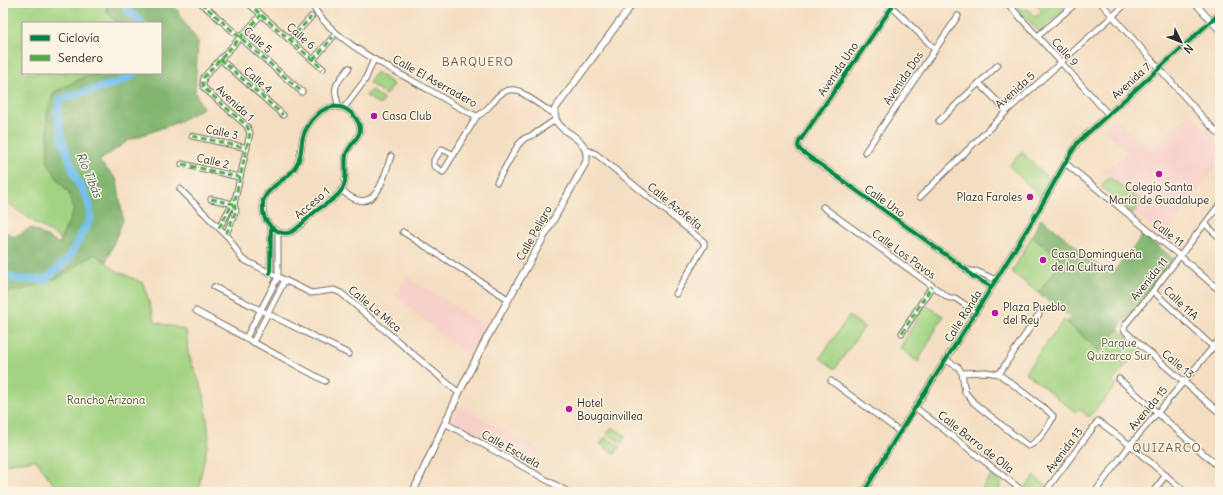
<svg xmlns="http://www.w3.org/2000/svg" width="1223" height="495" viewBox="0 0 1223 495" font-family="Delius,sans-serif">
  <rect width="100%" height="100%" fill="#fcf5e5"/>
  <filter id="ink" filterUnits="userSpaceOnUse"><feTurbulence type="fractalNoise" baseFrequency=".025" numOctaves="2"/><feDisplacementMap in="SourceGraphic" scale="8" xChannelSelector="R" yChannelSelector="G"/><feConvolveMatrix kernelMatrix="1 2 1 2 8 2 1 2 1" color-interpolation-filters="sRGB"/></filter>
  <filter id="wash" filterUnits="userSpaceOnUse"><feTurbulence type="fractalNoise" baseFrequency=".012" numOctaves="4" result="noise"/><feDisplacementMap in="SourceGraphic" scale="16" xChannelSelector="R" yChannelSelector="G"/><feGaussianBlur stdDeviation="0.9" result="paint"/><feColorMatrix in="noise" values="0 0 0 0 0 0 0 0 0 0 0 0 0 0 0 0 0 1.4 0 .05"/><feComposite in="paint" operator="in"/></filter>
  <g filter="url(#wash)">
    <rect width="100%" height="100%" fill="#f4dec1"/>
    <g fill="#f7d0ca">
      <path d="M1192,113L1206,130L1220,142V161L1164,237L1140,217H1136L1132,214L1142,202L1109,177L1110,176L1104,171L1111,163L1114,165L1127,151L1102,129L1115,118L1152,151L1170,130Z"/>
      <path d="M408,277L487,327L470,358L394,295Z"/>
      <path d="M461,406L540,450L530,467L452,421Z"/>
    </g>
    <g fill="#a2d382" stroke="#667f56">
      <path d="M3,3H107V12L117,23H23V73H108L86,76L59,181L69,193L74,210L61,239L31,220L3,199Z"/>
      <path d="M1012,3H1021L1019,5L1024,11L1027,8L1035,17L1042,11L1036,5L1039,3H1071L1039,32Z"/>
      <path d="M376,72L393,84L386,95L369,83Z"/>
      <path d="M371,90L384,100L380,105L366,96Z"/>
      <path d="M1022,152L1050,180L1041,198L1009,166Z"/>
      <path d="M1109,177L1142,202L1132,214L1101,187Z"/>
      <path d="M1032,236L1063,261L1038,293L1012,272Z"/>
      <path d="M95,254L117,271L143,283L155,322L186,330L188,353L204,394L209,437L200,479V492H59L36,460L3,464V303L4,293L25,289L80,263Z"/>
      <path d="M925,304L943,316L918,362L900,348Z"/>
      <path d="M849,316L864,327L835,369L820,358Z"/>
      <path d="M1064,320L1099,350L1118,329L1140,348L1113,381L1117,385L1089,417L1078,408L1075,412L1025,372Z"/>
      <path d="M612,427L626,436L622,443L607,434Z"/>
      <path d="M605,437L620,446L615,454L600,444Z"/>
      <path d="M991,475L1002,484L997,492H980Z"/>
      <path d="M1034,476L1047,486L1042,492H1028L1024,489Z"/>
    </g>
    <g fill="#81b570" stroke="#56704e">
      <path d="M107,3H173L186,25L198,41L195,92L203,108L178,122L129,140L99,161L117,180L123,220L106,262L95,254L57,278L25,289L4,293L3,303V230L14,237L31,228L59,244L74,210L69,193L59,181L48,163L47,113L54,92L86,76L112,73H161V23H117L107,12Z"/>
      <path d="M1041,218L1111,275L1143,235L1174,259V264L1099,351L1067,322L1071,317L1038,293L1063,261L1032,236Z"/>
    </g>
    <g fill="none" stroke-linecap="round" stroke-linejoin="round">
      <g stroke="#75bfee" stroke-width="8">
        <path d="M124,3L129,12L139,19L141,23"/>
        <path d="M3,273L15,279L45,280L69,258L90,219L89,202L76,178L63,142L57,113L60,100C80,91 120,87 134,73"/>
      </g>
    </g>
  </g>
  <g filter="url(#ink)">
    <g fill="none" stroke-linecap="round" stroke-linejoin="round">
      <defs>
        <g id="minor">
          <path d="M201,3L302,92"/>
          <path d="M248,3L323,69"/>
          <path d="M311,3C331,41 392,69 429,90C444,98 460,110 477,116"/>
          <path d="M888,3L935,49"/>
          <path d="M1007,3L1108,114"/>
          <path d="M1101,3L1206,121L1220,135"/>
          <path d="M1195,3L1220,31"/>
          <path d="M892,7L799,142L798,146L800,150L967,270L972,276L992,287"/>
          <path d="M1038,36L1076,3"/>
          <path d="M290,40L311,17"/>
          <path d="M220,59L283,115"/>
          <path d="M313,60L333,37"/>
          <path d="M979,83L1007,111"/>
          <path d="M339,107C332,86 335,85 349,68"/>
          <path d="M344,108L365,80L374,59"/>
          <path d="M939,121L998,65"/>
          <path d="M192,136L247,148"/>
          <path d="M587,150L596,154L704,242V246L676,294"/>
          <path d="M865,152L958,16"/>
          <path d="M454,155L442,149L434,160V166L443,172L477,116C493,110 497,84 519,91L554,114"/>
          <path d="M1065,163L1180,256L1220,291"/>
          <path d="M182,164L239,177"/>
          <path d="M497,182L518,145L525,138L533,135L555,120"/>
          <path d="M180,189L229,238L242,259L311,293L334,290L341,293L459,393"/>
          <path d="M341,190C346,194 352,199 358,200C379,206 386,170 391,156"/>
          <path d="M920,197L1007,111L1127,3"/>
          <path d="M211,199L234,204"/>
          <path d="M1220,204L1153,291L1125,325L1124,330L1127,333L1220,413"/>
          <path d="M823,207L949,298H955L976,312"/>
          <path d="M1205,224L1220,238"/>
          <path d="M219,228L230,208L234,204"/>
          <path d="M403,232L508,299"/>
          <path d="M226,234L236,211L234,204L250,133L247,126L204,88C202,84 203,82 204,77L261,15"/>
          <path d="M967,270L975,272L976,271L996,280"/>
          <path d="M270,273L271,227L265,219L263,212V201L266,195C273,184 287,179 295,168C300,161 301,152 302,142C303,132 310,121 318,114C324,108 332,106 340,107C346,108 351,112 355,117C369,136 349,141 346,155C344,166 348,177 343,188C335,202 319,206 309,217C296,229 289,241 271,227"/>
          <path d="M214,287L349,354"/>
          <path d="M1153,291L1213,347"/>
          <path d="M196,311L325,381"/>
          <path d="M902,333L932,286"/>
          <path d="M246,338L278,277V232"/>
          <path d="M253,342L285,280"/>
          <path d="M946,360L958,367L962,373L965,392L974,403L1028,446C1036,445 1051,424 1053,416L1047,410L999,374L986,372L962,373"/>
          <path d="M999,374L1039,314"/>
          <path d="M1119,379L1220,468"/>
          <path d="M831,381L900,432"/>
          <path d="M916,408L1024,492"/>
          <path d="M445,423L568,492"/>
          <path d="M864,492L894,441L976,312L1036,215L1065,163L1078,142L1220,13"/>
          <path d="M1045,492L1098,421L1130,445L1185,492"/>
          <path d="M1095,492L1130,445L1220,339"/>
          <path d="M1153,492L1166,475"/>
        </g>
        <path id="major" d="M413,492L459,393L485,341L586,162C592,133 550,135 555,109L633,3"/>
      </defs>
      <use href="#minor" stroke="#716a60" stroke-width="7"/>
      <use href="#major" stroke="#716a60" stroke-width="8"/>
      <use href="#minor" stroke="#fff" stroke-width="5"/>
      <use href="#major" stroke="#fff" stroke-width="6"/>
      <g stroke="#54ab44" stroke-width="3" stroke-dasharray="6 3" stroke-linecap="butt">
        <path d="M201,3L302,92"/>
        <path d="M248,3L323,69"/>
        <path d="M290,40L311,17"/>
        <path d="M220,59L283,115"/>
        <path d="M313,60L333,37"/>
        <path d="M192,136L247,148"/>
        <path d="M182,164L239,177"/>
        <path d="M211,199L234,204"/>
        <path d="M219,228L230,208L234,204"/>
        <path d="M226,234L236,211L234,204L250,133L247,126L204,88C202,84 203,82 204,77L261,15"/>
        <path d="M902,333L932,286"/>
      </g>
      <defs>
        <g id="cycleway">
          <path d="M892,7L799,142L798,146L800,150L967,270L972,276L992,287"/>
          <path d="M270,273L271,227L265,219L263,212V201L266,195C273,184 287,179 295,168C300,161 301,152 302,142C303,132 310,121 318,114C324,108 332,106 340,107C346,108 351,112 355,117C369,136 349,141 346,155C344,166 348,177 343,188C335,202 319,206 309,217C296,229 289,241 271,227"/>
          <path d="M864,492L894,441L976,312L1036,215L1065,163L1078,142L1220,13"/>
        </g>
      </defs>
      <use href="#cycleway" stroke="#fcf5e5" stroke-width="6"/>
      <use href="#cycleway" stroke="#00873e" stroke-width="4"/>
    </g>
  </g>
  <g fill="#b5179e" stroke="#fcf5e5" stroke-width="1.5">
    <circle cx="374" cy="116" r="4"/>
    <circle cx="1159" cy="174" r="4"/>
    <circle cx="1030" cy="197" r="4"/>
    <circle cx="1043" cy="260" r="4"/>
    <circle cx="995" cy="313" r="4"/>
    <circle cx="569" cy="409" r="4"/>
  </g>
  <g text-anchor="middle" stroke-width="3" stroke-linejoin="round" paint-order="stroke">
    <g font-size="11" fill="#2b2b2b" stroke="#fcf5e5">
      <text transform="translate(301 36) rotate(41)" y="4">Calle 6</text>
      <text transform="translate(258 40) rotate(41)" y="4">Calle 5</text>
      <text transform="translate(1065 52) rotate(48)" y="4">Calle 9</text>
      <text transform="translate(838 69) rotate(-56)" y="4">Avenida Uno</text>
      <text transform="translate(903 78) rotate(-56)" y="4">Avenida Dos</text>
      <text transform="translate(258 80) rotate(41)" y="4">Calle 4</text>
      <text transform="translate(435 81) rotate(29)" y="4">Calle El Aserradero</text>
      <text transform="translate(1131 81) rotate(-42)" y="4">Avenida 7</text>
      <text transform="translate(1015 90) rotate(-42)" y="4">Avenida 5</text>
      <text transform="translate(235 103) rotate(43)" y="4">Avenida 1</text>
      <text transform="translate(222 132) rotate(12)" y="4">Calle 3</text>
      <text transform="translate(213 161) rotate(13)" y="4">Calle 2</text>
      <text transform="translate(885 201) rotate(35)" y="4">Calle Uno</text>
      <text transform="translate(312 203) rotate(-40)" y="4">Acceso 1</text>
      <text transform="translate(675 206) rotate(39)" y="4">Calle Azofeifa</text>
      <text transform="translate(534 233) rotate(-61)" y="4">Calle Peligro</text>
      <text transform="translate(1168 233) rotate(38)" y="4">Calle 11</text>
      <text transform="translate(904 254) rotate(36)" y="4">Calle Los Pavos</text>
      <text transform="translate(1149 279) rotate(-51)" y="4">Avenida 11</text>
      <text transform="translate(1181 303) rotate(43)" y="4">Calle 11A</text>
      <text transform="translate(375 309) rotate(40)" y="4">Calle La Mica</text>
      <text transform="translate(963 316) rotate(-58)" y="4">Calle Ronda</text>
      <text transform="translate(1178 364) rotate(40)" y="4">Calle 13</text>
      <text transform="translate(1148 408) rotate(-50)" y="4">Avenida 15</text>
      <text transform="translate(976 442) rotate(38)" y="4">Calle Barro de Olla</text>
      <text transform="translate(511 449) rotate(29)" y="4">Calle Escuela</text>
      <text transform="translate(1064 450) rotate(-53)" y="4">Avenida 13</text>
    </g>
    <g font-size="11" fill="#2b2b2b" stroke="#fcf5e5" text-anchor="start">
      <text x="382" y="120">Casa Club</text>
      <text x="1159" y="191" text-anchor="middle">Colegio Santa<tspan x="1159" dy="13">María de Guadalupe</tspan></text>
      <text x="1022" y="201" text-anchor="end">Plaza Faroles</text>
      <text x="1051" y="258">Casa Domingueña<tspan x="1051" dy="13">de la Cultura</tspan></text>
      <text x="1003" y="311">Plaza Pueblo<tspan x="1003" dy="13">del Rey</tspan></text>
      <text x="577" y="407">Hotel<tspan x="577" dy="13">Bougainvillea</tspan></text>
    </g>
    <g font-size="11" fill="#495541" stroke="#fcf5e5">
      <text x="1119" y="347">Parque<tspan x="1119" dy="13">Quizarco Sur</tspan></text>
      <text x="106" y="404">Rancho Arizona</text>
    </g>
    <g font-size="12" letter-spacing="1" fill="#71584b" stroke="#fcf5e5">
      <text x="478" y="66">BARQUERO</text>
      <text x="1167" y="452">QUIZARCO</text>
    </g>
    <g font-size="12" font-style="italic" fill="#415766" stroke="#fcf5e5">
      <text transform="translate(89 175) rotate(67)" y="4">Río Tibás</text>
    </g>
  </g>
  <rect width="1223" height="495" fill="none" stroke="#fcf5e5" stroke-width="16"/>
  <rect x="22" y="22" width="140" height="52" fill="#fcf5e5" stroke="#a8a49b"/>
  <rect x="30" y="35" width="20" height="6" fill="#00873e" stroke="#a8a49b"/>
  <text x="58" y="42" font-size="12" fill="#2b2b2b">Ciclovía</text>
  <rect x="30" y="55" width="20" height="6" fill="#54ab44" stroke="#a8a49b"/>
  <text x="58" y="62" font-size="12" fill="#2b2b2b">Sendero</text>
  <g transform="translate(1181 42) rotate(133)" stroke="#fcf5e5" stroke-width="3" paint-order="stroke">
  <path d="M0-3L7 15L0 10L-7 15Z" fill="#2b2b2b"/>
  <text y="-6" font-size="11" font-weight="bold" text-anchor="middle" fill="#2b2b2b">N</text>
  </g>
</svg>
